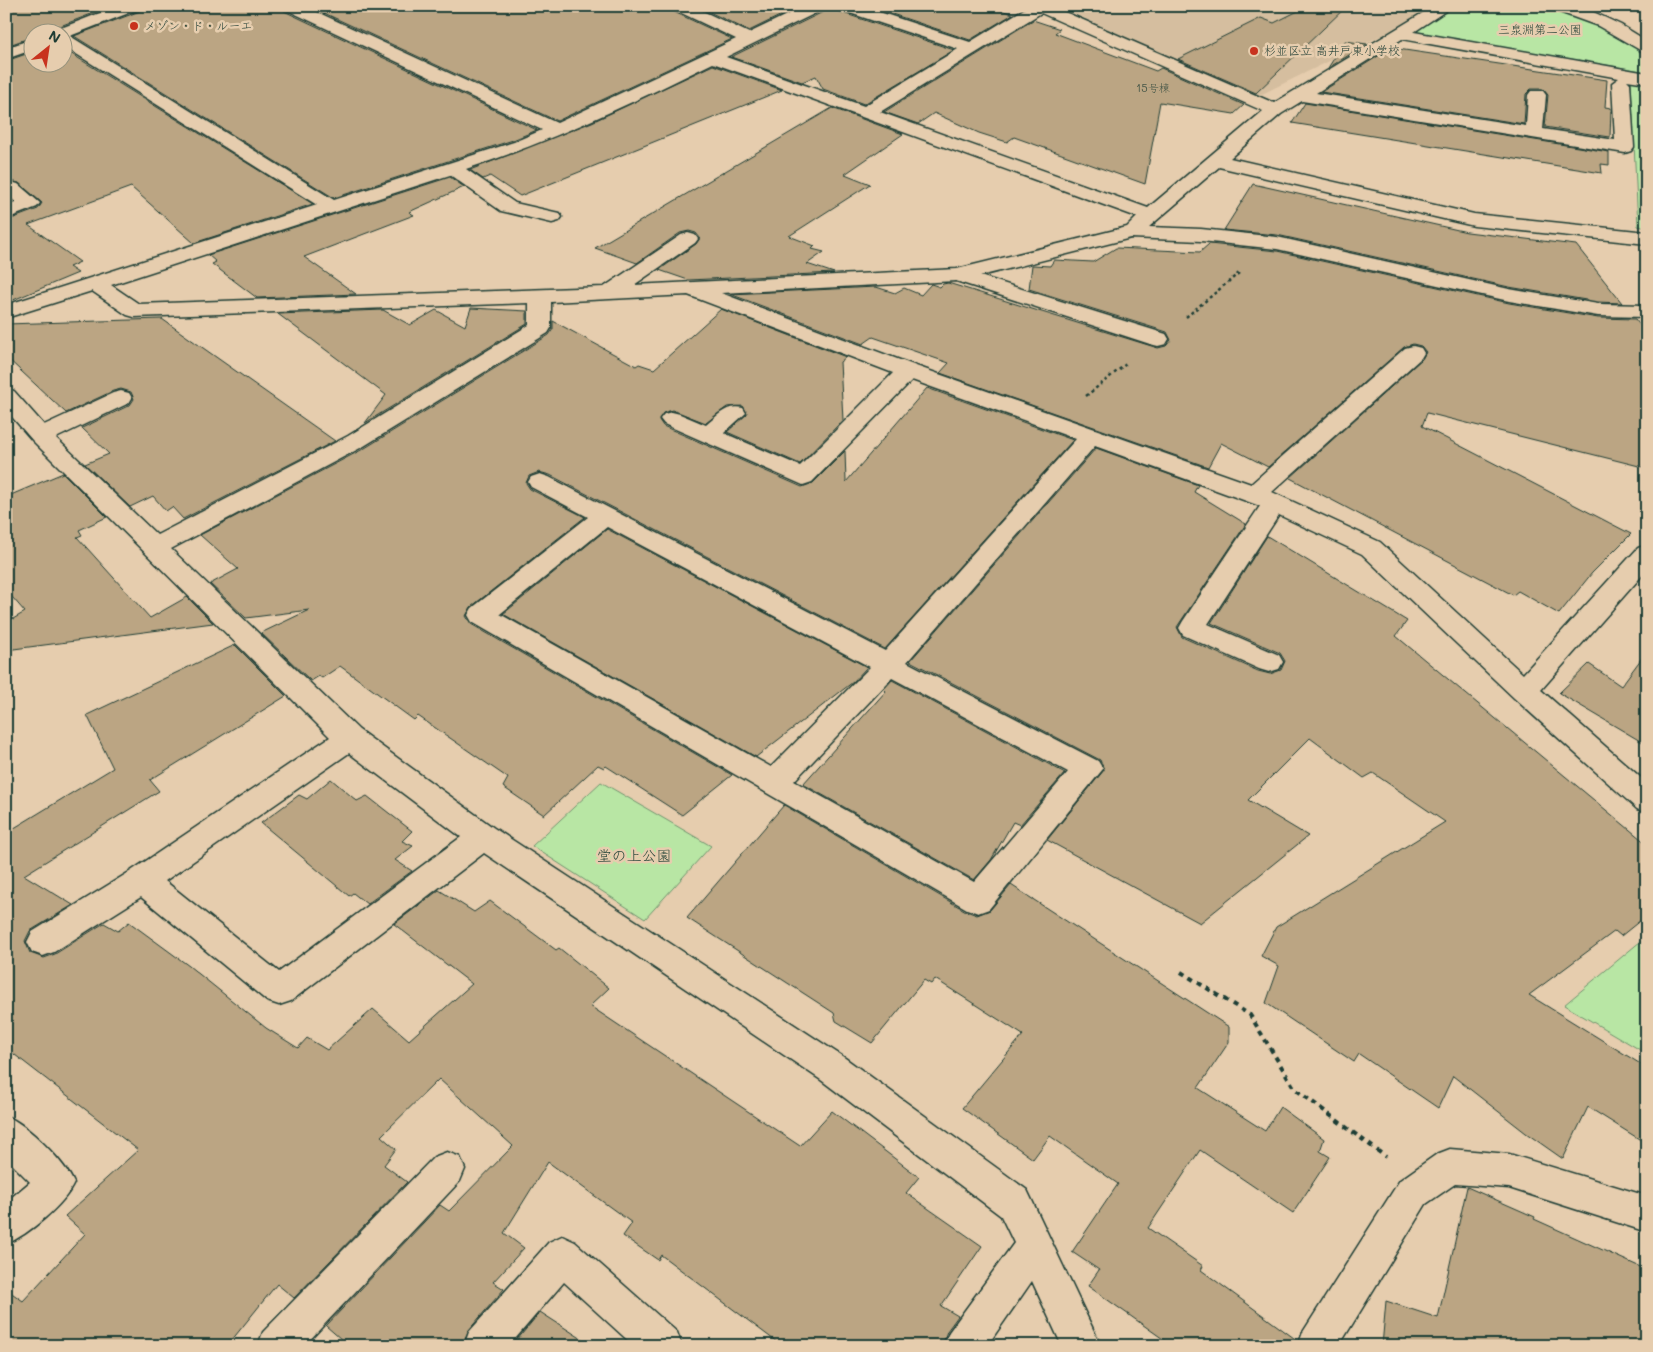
<svg xmlns="http://www.w3.org/2000/svg" width="1653" height="1352" viewBox="0 0 1653 1352" font-family="Mali,'Klee One',sans-serif">
  <rect width="100%" height="100%" fill="#e6cdae"/>
  <filter id="ink" filterUnits="userSpaceOnUse"><feTurbulence type="fractalNoise" baseFrequency=".02" numOctaves="2"/><feDisplacementMap in="SourceGraphic" scale="10" xChannelSelector="R" yChannelSelector="G"/><feConvolveMatrix kernelMatrix="1 2 1 2 8 2 1 2 1" color-interpolation-filters="sRGB"/></filter>
  <g filter="url(#ink)">
    <path fill="#d5be9f" d="M1057,6H1442L1258,96Z"/>
    <g fill="#b8e6a4" stroke="#6c926c">
      <path d="M1459,6H1540L1574,13L1616,32L1647,58V72L1414,32L1448,10Z"/>
      <path d="M1631,81L1647,83V228L1638,226Z"/>
      <path d="M601,782L711,846L645,919L532,846Z"/>
      <path d="M1647,936V1054L1564,1005Z"/>
    </g>
    <g fill="#bba583" stroke="#1f3d34">
      <path d="M6,6H112L55,28L52,32H32V37L6,46Z"/>
      <path d="M143,6H281L284,11L537,130L513,140L334,198L74,36L140,11Z"/>
      <path d="M309,6H669L672,11L732,39L557,121Z"/>
      <path d="M697,6H800L749,31Z"/>
      <path d="M828,6H834L837,11L954,50L864,104L823,89L816,76L802,82L731,57L825,11Z"/>
      <path d="M868,6H989L1013,14L970,40Z"/>
      <path d="M1308,6H1347L1256,93L1178,59L1261,18L1274,23Z"/>
      <path d="M1033,20L1060,29L1055,33L1156,71L1161,68L1244,105L1234,114L1160,102L1145,184L1014,137L1007,142L979,133L934,113L918,124L884,112Z"/>
      <path d="M1345,41L1367,44L1328,68Z"/>
      <path d="M62,48L313,204L194,243L131,187L28,225L80,262L69,267L78,273L6,303V221L38,209L42,203L19,183L6,181V61L32,52V62H62Z"/>
      <path d="M1391,48L1607,80L1605,107L1611,108L1610,137L1545,127L1548,95L1543,89H1531L1526,94L1524,124L1321,92Z"/>
      <path d="M713,65L782,90L520,196L490,176L483,179L470,170L592,122Z"/>
      <path d="M1305,103L1609,152V165L1601,164L1602,173L1292,123Z"/>
      <path d="M832,108L903,134L845,174L870,184L789,236L815,246L812,249L824,252L807,264L834,273L688,280L659,270L696,244L700,238L696,233L689,231L680,233L637,263L595,248Z"/>
      <path d="M450,177L464,187L409,212L414,215L304,257L356,294L257,298L212,264L216,262L208,255Z"/>
      <path d="M1253,184L1467,232L1576,245L1622,303L1598,302L1509,287L1277,235L1224,230Z"/>
      <path d="M1209,244L1277,251L1509,303L1598,318L1635,319L1647,334V468L1427,413L1422,426L1631,534L1592,573L1559,614L1518,591L1513,595L1290,478L1422,359L1426,352L1421,346L1413,344L1404,347L1268,467L1221,443L1208,467L940,373L949,363L873,337L863,344L730,294L876,287L895,293L904,288L921,295L931,284L940,287L943,284L948,283L1158,348L1166,346L1171,340L1167,332L1029,289L1032,265L1050,266L1054,260L1093,262L1116,248L1200,252Z"/>
      <path d="M471,308L527,311V324L365,423L386,395L278,314L383,310L410,325L436,310L465,326Z"/>
      <path d="M721,309L846,357L840,362L843,420L800,464L727,432L747,414L743,406L727,407L706,423L672,410L663,413L659,420L663,426L802,487L813,483L845,451L846,482L927,388L1073,440L885,649L550,475L539,472L529,476L526,483L530,489L585,517L471,607L466,616L471,624L732,775L682,815L606,766L604,768L598,765L544,815L503,787L508,778L418,716L414,720L340,666L322,678L319,676L311,681L261,633L309,610L246,618L210,584L238,569L200,535L365,448L549,335L553,329V321L636,366L639,364L654,369Z"/>
      <path d="M162,319L335,441L183,519L172,507L166,511L153,496L130,507L85,464L109,454L82,428L130,405L134,399L131,392L121,389L113,391L66,413L6,357V324Z"/>
      <path d="M1096,448L1198,485L1194,492L1246,524L1177,627L1182,637L1258,671L1270,674L1281,670L1285,661L1280,653L1211,623L1267,536L1407,621L1396,636L1647,844V915L1621,936L1615,931L1529,995L1647,1068V1144L1588,1107L1563,1159L1526,1133L1453,1076L1438,1108L1359,1054L1354,1062L1266,1003L1279,966L1261,956L1276,927L1445,822L1373,773L1364,778L1310,738L1248,800L1308,836L1200,923L1047,840L1104,770L1100,760L910,661Z"/>
      <path d="M63,473L107,517L79,530L82,535L77,537L150,618L187,597L213,623L6,650V623L25,612L6,590V497Z"/>
      <path d="M607,529L867,667L853,682L756,757L503,614Z"/>
      <path d="M235,645L286,696L150,780L159,791L24,875L73,905L30,931L25,941L30,953L44,958L55,954L104,923L118,931L129,922L189,966L266,1028L298,1048L307,1038L327,1050L373,1009L409,1040L472,984L394,924L439,890L474,912L490,901L556,950L559,948L609,988L590,1006L800,1146L832,1111L919,1177L906,1193L982,1246L941,1306L958,1316L947,1331L942,1346H782L661,1255L658,1260L623,1236L632,1223L548,1162L504,1233L524,1248L493,1282L504,1289L468,1331L462,1346H349L326,1326L440,1205L449,1211L513,1146L439,1079L381,1136L396,1149L384,1165L407,1182L294,1298L277,1284L227,1346H6V1289L23,1301L85,1234L65,1216L138,1150L6,1048V833L113,768L87,715Z"/>
      <path d="M1647,651V745L1559,693L1589,664L1621,686Z"/>
      <path d="M892,680L1065,773L1020,825L1013,822L991,860L974,880L803,784L886,691L884,689Z"/>
      <path d="M331,779L357,801L367,796L412,831L402,841L413,846L395,860L412,871L367,904L353,893L349,896L261,823L299,795L307,799Z"/>
      <path d="M784,805L966,911L977,915L990,910L1011,885L1229,1027V1042L1198,1088L1265,1131L1280,1107L1324,1139L1320,1151L1330,1157L1293,1213L1200,1150L1148,1228L1203,1266L1201,1270L1298,1341L1296,1346H1173L1088,1286L1099,1270L1072,1252L1118,1184L1050,1136L1033,1159L962,1108L1023,1035L935,979L931,984L924,980L872,1043L836,1021L834,1013L687,918Z"/>
      <path d="M1467,1187L1535,1217L1534,1219L1647,1270V1346H1382L1386,1301L1438,1318Z"/>
      <path d="M540,1312L593,1346H512Z"/>
    </g>
    <g fill="none" stroke-linecap="round" stroke-linejoin="round">
      <defs>
        <g id="minor">
          <path d="M118,6H141L139,9L70,36L334,200L514,142L542,130L285,9L283,6H304L557,123L736,39L673,9L671,6H692L749,33L805,6H826L824,9L726,57L864,106L958,49L838,9L836,6H861L970,42L1029,6H1051L1274,103L1434,6L1450,8L1414,32L1647,73V83L1627,80L1630,83L1634,147L1631,151L1625,153L1302,101L1281,114L1230,158L1474,214L1647,232V244L1474,226L1219,167L1149,227L1201,229L1277,237L1509,289L1598,304L1647,305V317L1598,316L1509,301L1277,249L1201,241L1131,238L980,276L1166,334L1169,339L1166,344L1158,346L1150,344L956,281L721,293L916,366L1251,484L1405,348L1413,346L1421,348L1424,353L1421,358L1272,492L1380,542L1523,674L1638,548L1647,545V570L1541,690L1647,783V813L1637,809L1514,698L1362,554L1279,515L1208,624L1279,655L1283,662L1279,669L1269,672L1259,669L1183,635L1179,628L1183,621L1260,506L1095,446L907,662L1098,761L1103,769L989,909L978,913L967,909L472,622L468,615L472,608L588,517L531,487L528,482L531,477L540,474L549,477L885,651L1076,439L912,380L812,482L803,485L664,424L660,419L664,414L672,412L680,414L706,425C718,415 727,404 743,408L746,413L724,433L800,466L893,373L688,295L551,302V328L548,333L364,446L171,549L359,730L494,828L845,1058L1027,1190L1101,1346H1062L1032,1281L987,1346H944L949,1332L1014,1243L1001,1216L821,1080L484,853L291,1001L279,1005L267,1001L141,897L54,952L43,956L32,952L27,942L32,932L131,871L330,737L33,441L6,410V389L14,391L44,425L113,393L121,391L129,393L132,398L129,403L56,438L157,535L348,436L529,325V303L134,317L127,315L92,291L6,318V305L317,205L62,45V32H54L56,30ZM1041,13L1263,111L1148,208L880,112ZM1402,39L1619,78L1612,83L1615,140L1543,129L1546,95L1543,91H1531L1528,95L1526,126L1316,93ZM713,63L1137,217L1127,227L957,269L634,285L695,243L698,239L695,235L688,233L681,235L604,287L139,304L111,285L450,175L501,211L552,223L559,221L562,217L559,213L515,203L466,169C552,141 632,103 713,63ZM607,527L870,667L771,767L500,614ZM892,678L1068,772L974,882L794,781ZM349,753L461,837L279,972L165,881Z"/>
          <path d="M1549,6H1577L1587,9L1621,25L1647,41V54L1598,26L1551,9Z"/>
          <path d="M32,39V50L6,59V48Z"/>
          <path d="M11,182L18,184L40,203L37,207L6,219V206L16,202L6,194V183Z"/>
          <path d="M6,1116C28,1125 65,1162 74,1183C65,1204 28,1235 6,1244V1202L30,1182L6,1158Z"/>
          <path d="M1450,1149L1509,1154L1647,1196V1232L1509,1188L1455,1184L1426,1204L1339,1346H1298L1303,1332L1400,1180L1437,1154Z"/>
          <path d="M447,1152L460,1157L465,1169L460,1181L304,1346H258L263,1332L434,1157Z"/>
          <path d="M562,1236L575,1242L677,1332L682,1346H634L564,1282L509,1346H464L469,1332L549,1242Z"/>
        </g>
      </defs>
      <use href="#minor" stroke="#1f3d34" stroke-width="3"/>
      <g stroke="#1f3d34" stroke-width="2.5" stroke-dasharray="3 3" stroke-linecap="butt">
        <path d="M1186,317L1239,273"/>
        <path d="M1086,396L1126,364"/>
      </g>
      <path stroke="#1f3d34" stroke-width="4" stroke-dasharray="5 5" stroke-linecap="butt" d="M1181,972L1250,1015L1295,1089L1386,1157"/>
      <use href="#minor" fill="#e6cdae" fill-rule="evenodd"/>
    </g>
  </g>
  <g fill="#c8321e" stroke="#e6cdae" stroke-width="2">
    <circle cx="134" cy="26" r="5"/>
    <circle cx="1254" cy="51" r="5"/>
  </g>
  <g text-anchor="middle" stroke-width="5" stroke-linejoin="round" paint-order="stroke">
    <g font-size="11" fill="#465748">
      <text x="1153" y="92">15号棟</text>
    </g>
    <g font-size="12" fill="#1f3d34" stroke="#e6cdae" text-anchor="start">
      <text x="144" y="30">メゾン・ド・ルーエ</text>
      <text x="1264" y="55">杉並区立 高井戸東小学校</text>
    </g>
    <g font-size="12" fill="#27453a" stroke="#e6cdae">
      <text x="1540" y="34">三泉淵第二公園</text>
    </g>
    <g font-size="15" fill="#27453a" stroke="#e6cdae">
      <text x="634" y="861">堂の上公園</text>
    </g>
  </g>
  <rect width="1653" height="1352" fill="none" stroke="#e6cdae" stroke-width="25"/>
  <rect x="12" y="12" width="1628" height="1327" fill="none" stroke="#1f3d34" stroke-width="2" filter="url(#ink)"/>
  <g transform="translate(48 48) rotate(30)"><circle r="24" fill="#e6cdae" stroke="#96937d"/>
  <path d="M0-4L9 19L0 12L-9 19Z" fill="#c8321e"/>
  <text y="-8" font-size="14" font-weight="bold" text-anchor="middle" fill="#1f3d34">N</text>
  </g>
</svg>
